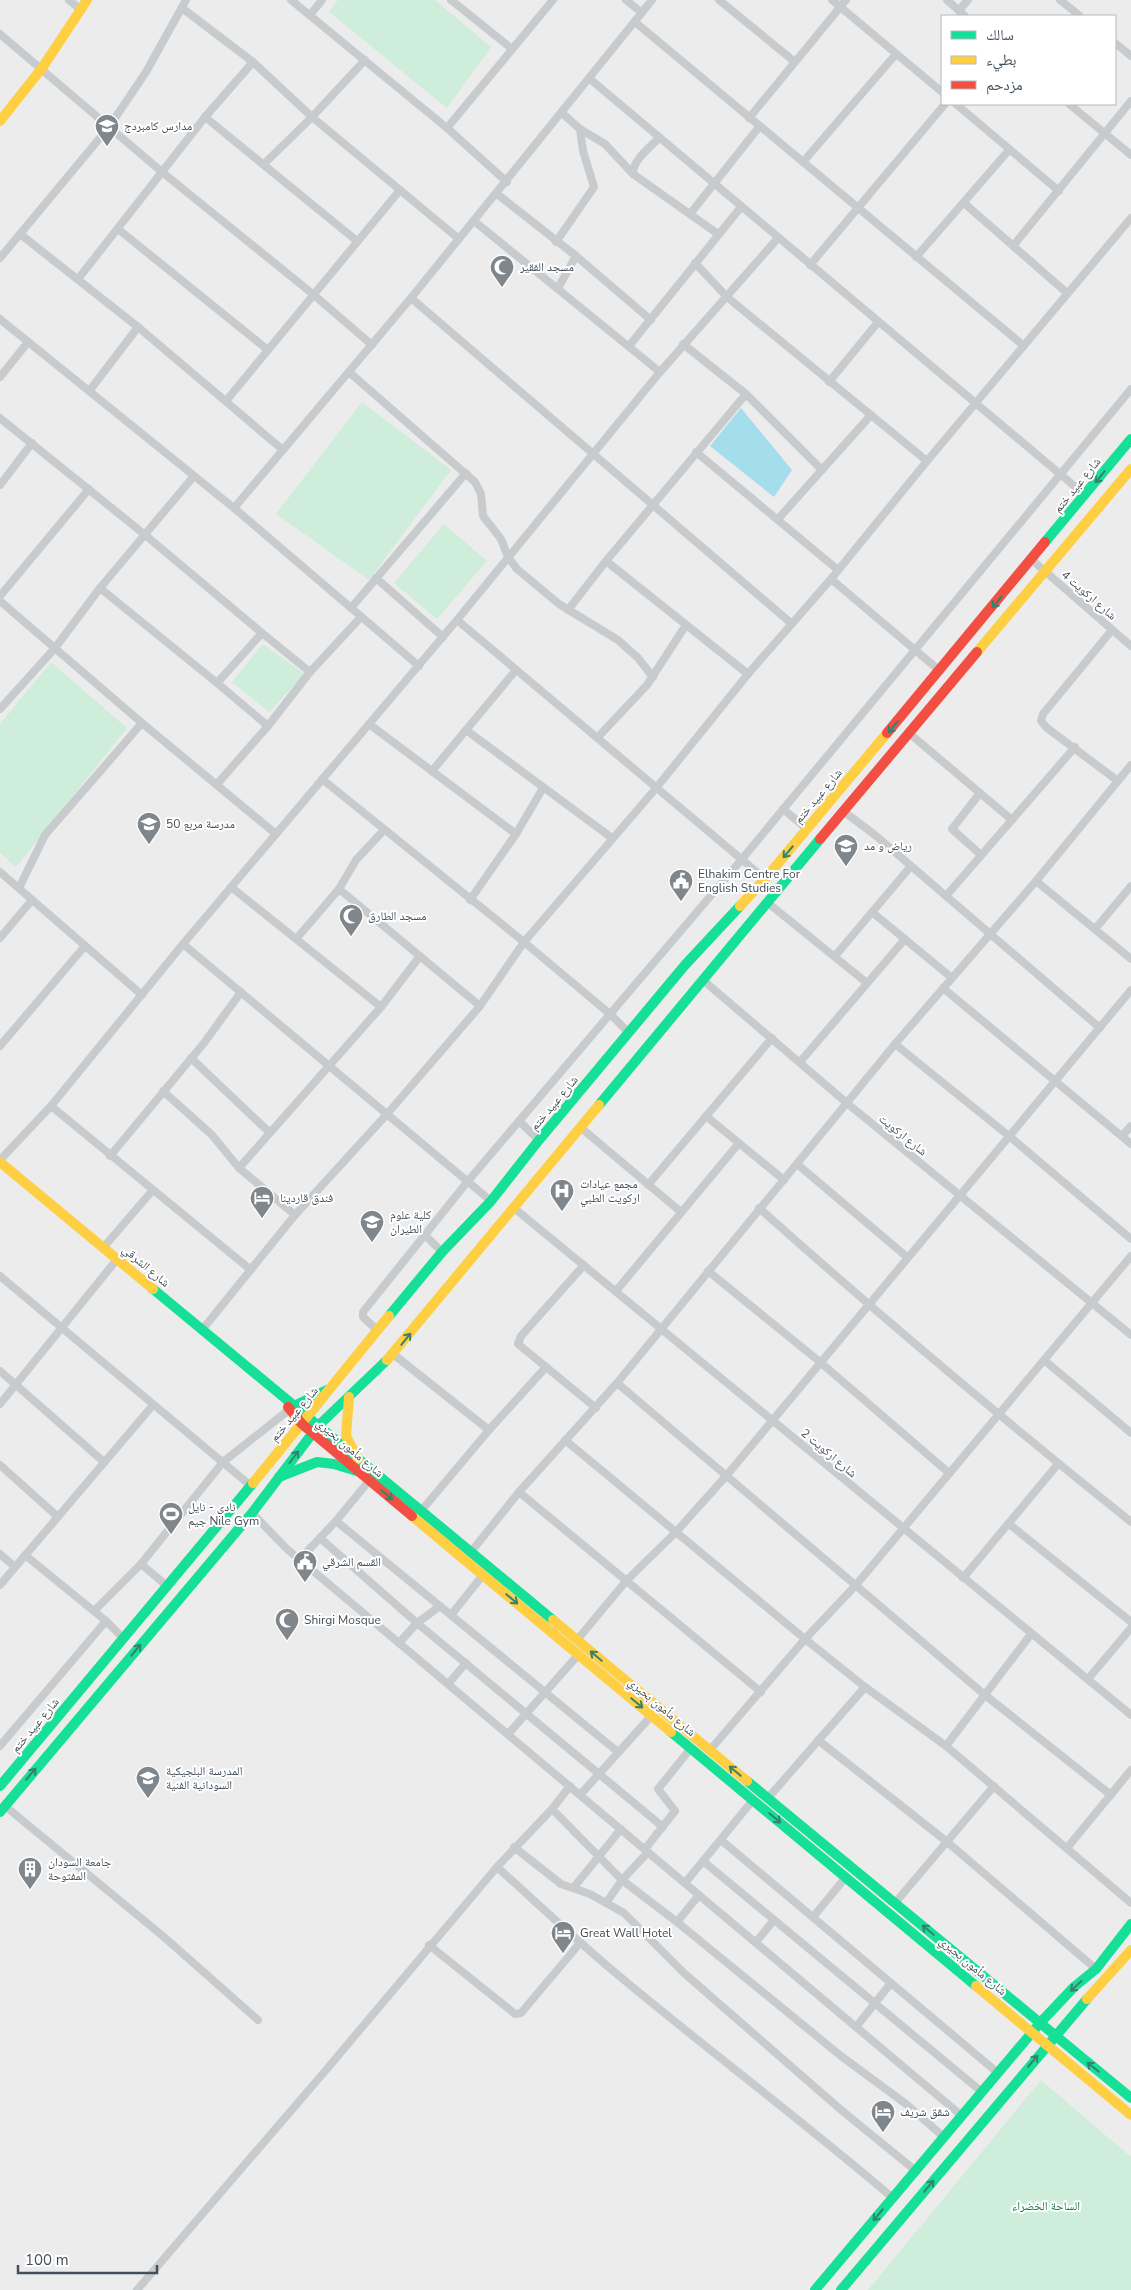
<svg xmlns="http://www.w3.org/2000/svg" width="1131" height="2290" viewBox="0 0 1131 2290" font-family="'Nunito Sans','Noto Naskh Arabic',sans-serif">
  <rect width="100%" height="100%" fill="#edecec"/>
  <g fill="#cfeddb">
    <path d="M338,0H435L491,47L447,108L329,12Z"/>
    <path d="M362,402L451,470L369,580L276,514Z"/>
    <path d="M444,524L487,561L437,619L394,583Z"/>
    <path d="M263,644L305,674L269,712L232,682Z"/>
    <path d="M51,662L127,728L16,867L0,853V724Z"/>
    <path d="M1041,2080L1131,2157V2290H868Z"/>
  </g>
  <path fill="#a4ddec" d="M741,408L792,470L774,497L710,446Z"/>
  <g fill="none" stroke-linecap="round" stroke-linejoin="round">
    <g stroke="#c8cbcd" stroke-width="8">
      <path d="M69,0L81,10"/>
      <path d="M291,0L447,128L507,182"/>
      <path d="M451,0L512,49"/>
      <path d="M626,0L642,13"/>
      <path d="M719,0L795,62"/>
      <path d="M832,0L942,92"/>
      <path d="M947,0L965,16"/>
      <path d="M1060,0L1080,16"/>
      <path d="M182,8L253,62L312,117L459,239"/>
      <path d="M959,10L968,0"/>
      <path d="M310,15L322,0"/>
      <path d="M635,22L1024,346"/>
      <path d="M0,34L162,172L314,295L372,345"/>
      <path d="M1115,43L1131,56"/>
      <path d="M253,62L205,117L357,241"/>
      <path d="M590,79L1085,495"/>
      <path d="M956,104L1059,191"/>
      <path d="M1069,104L1131,155"/>
      <path d="M562,113L580,129L605,144L633,174L718,234"/>
      <path d="M749,118L846,0"/>
      <path d="M447,128L553,0"/>
      <path d="M803,162L896,54"/>
      <path d="M264,164L312,117L365,60"/>
      <path d="M633,174C632,161 650,147 659,138"/>
      <path d="M497,194L576,256L651,320"/>
      <path d="M964,203L1067,293"/>
      <path d="M690,214L759,127"/>
      <path d="M474,221L660,372"/>
      <path d="M118,229L268,350"/>
      <path d="M20,234L138,327L283,450"/>
      <path d="M556,242L594,187L583,151L580,129"/>
      <path d="M1013,246L1131,101"/>
      <path d="M916,257L1009,150"/>
      <path d="M0,258L109,127L146,72L186,0"/>
      <path d="M695,263L727,297L927,461"/>
      <path d="M810,265L945,104"/>
      <path d="M78,279L205,117"/>
      <path d="M558,288L576,256"/>
      <path d="M411,298L792,624"/>
      <path d="M0,319L234,508L419,666"/>
      <path d="M683,344L746,394L822,470"/>
      <path d="M629,346L741,207"/>
      <path d="M349,372L475,482L481,494L483,516L501,539L508,557L517,569L559,604L618,640L638,658L653,677"/>
      <path d="M0,377L28,342"/>
      <path d="M829,382L878,322"/>
      <path d="M90,390L138,327"/>
      <path d="M226,401L400,190"/>
      <path d="M0,418L144,534L262,633"/>
      <path d="M696,452L838,570"/>
      <path d="M0,485L32,443"/>
      <path d="M234,508L411,298L652,0"/>
      <path d="M778,519L871,415"/>
      <path d="M1032,560L1131,646"/>
      <path d="M606,561L748,674"/>
      <path d="M376,578L443,637"/>
      <path d="M831,579L940,671"/>
      <path d="M100,588L217,683"/>
      <path d="M0,596L89,489"/>
      <path d="M0,601L142,723L276,834"/>
      <path d="M351,608L466,473"/>
      <path d="M568,610L606,561L746,394"/>
      <path d="M457,620L765,879"/>
      <path d="M1112,630L1043,714L1041,721L1047,728L1118,781"/>
      <path d="M0,709L55,648L100,588L194,476"/>
      <path d="M369,724L516,834"/>
      <path d="M268,726L217,683L262,633L310,672"/>
      <path d="M466,730L612,838"/>
      <path d="M910,734L1012,820"/>
      <path d="M598,737L647,685L686,625"/>
      <path d="M432,771L516,670"/>
      <path d="M322,779L524,942L610,1014L629,1033"/>
      <path d="M218,783L268,726L310,672L361,617"/>
      <path d="M980,793L952,829L981,855"/>
      <path d="M783,809L807,829"/>
      <path d="M843,811L875,835L1100,1028"/>
      <path d="M0,872L142,995"/>
      <path d="M1036,881L1131,959"/>
      <path d="M231,887L381,1007"/>
      <path d="M19,888L45,835L142,723"/>
      <path d="M339,889L480,1006"/>
      <path d="M946,896L1075,747"/>
      <path d="M470,900L516,834L543,788"/>
      <path d="M768,903L867,983"/>
      <path d="M872,912L952,978"/>
      <path d="M1095,929L1131,886"/>
      <path d="M0,938L32,900"/>
      <path d="M297,938L339,889L356,860L384,830"/>
      <path d="M183,944L491,1201"/>
      <path d="M835,956L911,866"/>
      <path d="M704,981L848,1104L1131,1335"/>
      <path d="M943,988L1131,1144"/>
      <path d="M895,1044L1009,1136L1131,1239"/>
      <path d="M0,1046L84,947"/>
      <path d="M191,1058L269,1132"/>
      <path d="M800,1062L905,939"/>
      <path d="M163,1091L212,1135L239,1168L295,1215"/>
      <path d="M51,1106L251,1270"/>
      <path d="M706,1116L784,1180"/>
      <path d="M519,1121L539,1140"/>
      <path d="M580,1127L681,1212"/>
      <path d="M1122,1136L1131,1126"/>
      <path d="M110,1156L204,1043L241,992"/>
      <path d="M0,1160L51,1106L183,944L457,620L660,372L778,238"/>
      <path d="M797,1164L907,1257"/>
      <path d="M239,1168L381,1007L420,956"/>
      <path d="M648,1185L772,1038"/>
      <path d="M514,1208L1131,1715"/>
      <path d="M759,1208C880,1316 1004,1420 1131,1522"/>
      <path d="M425,1235L442,1252"/>
      <path d="M103,1248L152,1191"/>
      <path d="M584,1265L521,1336L518,1344L596,1408"/>
      <path d="M708,1271L820,1362L949,1473"/>
      <path d="M0,1276L251,1486"/>
      <path d="M616,1291L739,1143"/>
      <path d="M202,1330L295,1215L388,1113L480,1006L524,942L657,787L748,674L831,579L927,461L1131,218"/>
      <path d="M377,1330L363,1317V1312L468,1181L742,859L1131,389"/>
      <path d="M393,1354L489,1430"/>
      <path d="M1044,1360L1131,1433"/>
      <path d="M0,1371L104,1462"/>
      <path d="M617,1383L985,1695L1111,1795"/>
      <path d="M0,1404L118,1258"/>
      <path d="M565,1440L805,1639L865,1687L946,1746L1131,1903"/>
      <path d="M0,1465L58,1517"/>
      <path d="M519,1492L761,1692"/>
      <path d="M421,1511L489,1430L546,1367"/>
      <path d="M252,1513L287,1549L962,2116"/>
      <path d="M336,1521L618,1752"/>
      <path d="M1009,1524L1131,1622"/>
      <path d="M320,1538L417,1623L663,1827"/>
      <path d="M471,1552L519,1492L617,1383L895,1044L1036,881L1131,765"/>
      <path d="M0,1554L15,1567"/>
      <path d="M25,1555L106,1621L124,1639"/>
      <path d="M300,1559L336,1521L373,1476"/>
      <path d="M141,1564L167,1586"/>
      <path d="M963,1578L1058,1464"/>
      <path d="M0,1585L153,1405"/>
      <path d="M94,1611L141,1564L223,1462L290,1409"/>
      <path d="M451,1615L483,1575"/>
      <path d="M577,1640L627,1580L676,1532L727,1475L1131,990"/>
      <path d="M399,1643L417,1623L440,1606"/>
      <path d="M1088,1679L1131,1628"/>
      <path d="M448,1684L466,1663"/>
      <path d="M508,1734L579,1654"/>
      <path d="M818,1740L946,1841L1096,1969"/>
      <path d="M0,1746L106,1621"/>
      <path d="M946,1746L1031,1634"/>
      <path d="M710,1750L805,1639L856,1585L1131,1256"/>
      <path d="M580,1795L652,1715"/>
      <path d="M768,1798L865,1687"/>
      <path d="M5,1806L164,1937L258,2020"/>
      <path d="M552,1809L622,1880L677,1922L841,2056L906,2104L944,2137"/>
      <path d="M721,1840L998,2073"/>
      <path d="M514,1847L561,1884L590,1894L624,1913L684,1973L840,2109L916,2171"/>
      <path d="M1067,1848L1131,1770"/>
      <path d="M645,1849L675,1811L658,1789L691,1748"/>
      <path d="M703,1861L982,2092"/>
      <path d="M497,1867C537,1903 576,1940 618,1975C709,2051 803,2121 893,2198"/>
      <path d="M685,1883L753,1800"/>
      <path d="M574,1887L621,1829"/>
      <path d="M606,1903L622,1880L648,1852"/>
      <path d="M895,1903L994,1786"/>
      <path d="M813,1917L846,1877"/>
      <path d="M677,1922L699,1895"/>
      <path d="M756,1942L774,1920"/>
      <path d="M429,1945L515,2014L521,2013L580,1943"/>
      <path d="M856,2027L891,1983"/>
      <path d="M137,2290L326,2070L497,1867L552,1809L570,1786"/>
    </g>
    <g stroke="#16e098" stroke-width="10">
      <path d="M1045,542L1131,439"/>
      <path d="M599,1105L820,839"/>
      <path d="M153,1289L553,1620"/>
      <path d="M389,1316L442,1252L491,1201L539,1140L685,965L740,906"/>
      <path d="M294,1406L327,1390"/>
      <path d="M279,1477L317,1462L334,1464L360,1472"/>
      <path d="M671,1732L976,1986"/>
      <path d="M747,1781L1131,2098"/>
      <path d="M0,1786L253,1483"/>
      <path d="M0,1812L252,1513L318,1426L387,1360"/>
      <path d="M815,2290L1040,2023L1074,1987L1096,1969L1131,1924"/>
      <path d="M841,2290L1087,1999"/>
    </g>
    <g stroke="#ffcf43" stroke-width="10">
      <path d="M0,121L42,68L87,0"/>
      <path d="M977,652L1131,469"/>
      <path d="M740,906L765,879L887,733"/>
      <path d="M0,1162L153,1289"/>
      <path d="M387,1360L599,1105"/>
      <path d="M349,1397L346,1436L358,1459"/>
      <path d="M253,1483L389,1316"/>
      <path d="M412,1516L671,1732"/>
      <path d="M553,1620L747,1781"/>
      <path d="M976,1986L1131,2115"/>
      <path d="M1087,1999L1131,1950"/>
    </g>
    <g stroke="#f24e42" stroke-width="10">
      <path d="M887,733L1045,542"/>
      <path d="M820,839L977,652"/>
      <path d="M288,1407L302,1424L412,1516"/>
    </g>
  </g>
  <defs><path id="oneway-shaft" d="M-6 0H5M1.5-3L5.5 0L1.5 3" fill="none" stroke-width="1.6" stroke-linecap="round" stroke-linejoin="round" transform="scale(1.25)"/></defs>
  <g stroke="#34826f">
    <use href="#oneway-shaft" transform="translate(1100 477) rotate(129)"/>
    <use href="#oneway-shaft" transform="translate(997 602) rotate(130)"/>
    <use href="#oneway-shaft" transform="translate(893 727) rotate(130)"/>
    <use href="#oneway-shaft" transform="translate(788 852) rotate(130)"/>
    <use href="#oneway-shaft" transform="translate(406 1339) rotate(-51)"/>
    <use href="#oneway-shaft" transform="translate(294 1457) rotate(-53)"/>
    <use href="#oneway-shaft" transform="translate(387 1495) rotate(40)"/>
    <use href="#oneway-shaft" transform="translate(512 1599) rotate(40)"/>
    <use href="#oneway-shaft" transform="translate(136 1650) rotate(-50)"/>
    <use href="#oneway-shaft" transform="translate(596 1656) rotate(-140)"/>
    <use href="#oneway-shaft" transform="translate(637 1703) rotate(40)"/>
    <use href="#oneway-shaft" transform="translate(735 1771) rotate(-140)"/>
    <use href="#oneway-shaft" transform="translate(31 1774) rotate(-50)"/>
    <use href="#oneway-shaft" transform="translate(775 1818) rotate(40)"/>
    <use href="#oneway-shaft" transform="translate(928 1930) rotate(-140)"/>
    <use href="#oneway-shaft" transform="translate(1076 1986) rotate(137)"/>
    <use href="#oneway-shaft" transform="translate(1033 2061) rotate(-50)"/>
    <use href="#oneway-shaft" transform="translate(1093 2067) rotate(-141)"/>
    <use href="#oneway-shaft" transform="translate(929 2186) rotate(-50)"/>
    <use href="#oneway-shaft" transform="translate(878 2215) rotate(130)"/>
  </g>
  <defs>
    <symbol id="school-pin" viewBox="-11 -11 22 30"><path d="M0 17L-7.5 6A9.5 9.5 0 1 1 7.5 6Z" fill="#7f868c" stroke="#fff"/><path d="M0-5L7-2L0 1L-7-2ZM-4 1L0 2.5L4 1V4Q0 6-4 4Z" fill="#fff"/></symbol>
    <symbol id="mosque-pin" viewBox="-11 -11 22 30"><path d="M0 17L-7.5 6A9.5 9.5 0 1 1 7.5 6Z" fill="#7f868c" stroke="#fff"/><path d="M3.5-4.9A6 6 0 1 0 3.5 4.9A5 5 0 1 1 3.5-4.9Z" fill="#fff"/></symbol>
    <symbol id="civic-pin" viewBox="-11 -11 22 30"><path d="M0 17L-7.5 6A9.5 9.5 0 1 1 7.5 6Z" fill="#7f868c" stroke="#fff"/><path d="M-.6-6.5H3V-4.5H.6V-3L4-1V1h2V6H-6V1h2V-1L-.6-3ZM-1.2 2.5V6h2.4V2.5Z" fill="#fff"/></symbol>
    <symbol id="hospital-pin" viewBox="-11 -11 22 30"><path d="M0 17L-7.5 6A9.5 9.5 0 1 1 7.5 6Z" fill="#7f868c" stroke="#fff"/><path d="M-5-5h3v3.5h4V-5h3V5h-3V1.5h-4V5h-3Z" fill="#fff"/></symbol>
    <symbol id="hotel-pin" viewBox="-11 -11 22 30"><path d="M0 17L-7.5 6A9.5 9.5 0 1 1 7.5 6Z" fill="#7f868c" stroke="#fff"/><path d="M-6-4.5h1.5V1H6V5H4.5V3h-9V5H-6ZM-4 0a1.8 1.8 0 1 1 3.6 0ZM.5 0V-2.5h3Q6-2.5 6 0Z" fill="#fff"/></symbol>
    <symbol id="university-pin" viewBox="-11 -11 22 30"><path d="M0 17L-7.5 6A9.5 9.5 0 1 1 7.5 6Z" fill="#7f868c" stroke="#fff"/><path d="M0-5L7-2L0 1L-7-2ZM-4 1L0 2.5L4 1V4Q0 6-4 4Z" fill="#fff"/></symbol>
    <symbol id="stadium-pin" viewBox="-11 -11 22 30"><path d="M0 17L-7.5 6A9.5 9.5 0 1 1 7.5 6Z" fill="#7f868c" stroke="#fff"/><path d="M0-5a6.5 5 0 1 0 0 10a6.5 5 0 1 0 0-10ZM-3.5-1.8h7v3.6h-7Z" fill="#fff"/></symbol>
    <symbol id="building-pin" viewBox="-11 -11 22 30"><path d="M0 17L-7.5 6A9.5 9.5 0 1 1 7.5 6Z" fill="#7f868c" stroke="#fff"/><path d="M-4-6H4V6H1V3H-1V6H-4ZM-2.5-4.3h1.7v1.8h-1.7ZM.8-4.3h1.7v1.8H.8ZM-2.5-1h1.7V.8h-1.7ZM.8-1h1.7V.8H.8Z" fill="#fff"/></symbol>
  </defs>
  <g fill-rule="evenodd">
    <use href="#school-pin" x="93" y="112" width="28" height="38"/>
    <use href="#mosque-pin" x="488" y="253" width="28" height="38"/>
    <use href="#school-pin" x="135" y="810" width="28" height="38"/>
    <use href="#school-pin" x="832" y="832" width="28" height="38"/>
    <use href="#civic-pin" x="667" y="867" width="28" height="38"/>
    <use href="#mosque-pin" x="337" y="902" width="28" height="38"/>
    <use href="#hospital-pin" x="548" y="1177" width="28" height="38"/>
    <use href="#hotel-pin" x="248" y="1184" width="28" height="38"/>
    <use href="#university-pin" x="358" y="1208" width="28" height="38"/>
    <use href="#stadium-pin" x="157" y="1500" width="28" height="38"/>
    <use href="#civic-pin" x="291" y="1548" width="28" height="38"/>
    <use href="#mosque-pin" x="273" y="1606" width="28" height="38"/>
    <use href="#school-pin" x="134" y="1764" width="28" height="38"/>
    <use href="#building-pin" x="16" y="1855" width="28" height="38"/>
    <use href="#hotel-pin" x="549" y="1919" width="28" height="38"/>
    <use href="#hotel-pin" x="869" y="2098" width="28" height="38"/>
  </g>
  <g text-anchor="middle" stroke-width="4" stroke-linejoin="round" paint-order="stroke">
    <g font-size="12" fill="#444f59" stroke="#fff" text-anchor="start">
      <text x="124" y="130">مدارس كامبردج</text>
      <text x="520" y="271">مسجد الفقير</text>
      <text x="166" y="828">مدرسة مربع 50</text>
      <text x="864" y="850">رياض و مد</text>
      <text x="698" y="878">Elhakim Centre For<tspan x="698" dy="14">English Studies</tspan></text>
      <text x="368" y="920">مسجد الطارق</text>
      <text x="580" y="1188">مجمع عيادات<tspan x="580" dy="14">اركويت الطبي</tspan></text>
      <text x="280" y="1202">فندق قاردينا</text>
      <text x="390" y="1219">كلية علوم<tspan x="390" dy="14">الطيران</tspan></text>
      <text x="188" y="1511">نادي - نايل<tspan x="188" dy="14">جيم Nile Gym</tspan></text>
      <text x="322" y="1566">القسم الشرقي</text>
      <text x="304" y="1624">Shirgi Mosque</text>
      <text x="166" y="1775">المدرسة البلجيكية<tspan x="166" dy="14">السودانية الفنية</tspan></text>
      <text x="48" y="1866">جامعة السودان<tspan x="48" dy="14">المفتوحة</tspan></text>
      <text x="580" y="1937">Great Wall Hotel</text>
      <text x="900" y="2116">شقق شريف</text>
    </g>
    <g font-size="12" fill="#444f59" stroke="#fff">
      <text transform="translate(1077 485) rotate(-51)" y="4">شارع عبيد ختم</text>
      <text transform="translate(1089 595) rotate(41)" y="4">شارع اركويت 4</text>
      <text transform="translate(818 796) rotate(-50)" y="4">شارع عبيد ختم</text>
      <text transform="translate(554 1103) rotate(-50)" y="4">شارع عبيد ختم</text>
      <text transform="translate(903 1135) rotate(39)" y="4">شارع اركويت</text>
      <text transform="translate(146 1266) rotate(40)" y="4">شارع الشرقي</text>
      <text transform="translate(294 1414) rotate(-50)" y="4">شارع عبيد ختم</text>
      <text transform="translate(350 1448) rotate(40)" y="4">شارع مأمون بحيري</text>
      <text transform="translate(829 1453) rotate(40)" y="4">شارع اركويت 2</text>
      <text transform="translate(662 1707) rotate(40)" y="4">شارع مأمون بحيري</text>
      <text transform="translate(35 1725) rotate(-50)" y="4">شارع عبيد ختم</text>
      <text transform="translate(973 1966) rotate(40)" y="4">شارع مأمون بحيري</text>
    </g>
    <g font-size="12" fill="#157948" stroke="#fff">
      <text x="1046" y="2210">الساحة الخضراء</text>
    </g>
  </g>
  <rect x="941" y="15" width="175" height="90" fill="#ffffff" stroke="#b4b9bd"/>
  <rect x="951" y="31" width="25" height="8" fill="#16e098" stroke="#b4b9bd"/>
  <text x="986" y="40" font-size="15" fill="#444f59">سالك</text>
  <rect x="951" y="56" width="25" height="8" fill="#ffcf43" stroke="#b4b9bd"/>
  <text x="986" y="65" font-size="15" fill="#444f59">بطيء</text>
  <rect x="951" y="81" width="25" height="8" fill="#f24e42" stroke="#b4b9bd"/>
  <text x="986" y="90" font-size="15" fill="#444f59">مزدحم</text>
  <path d="M18 2265v8h139v-8" fill="none" stroke="#444f59" stroke-width="2.5"/>
  <text x="25" y="2265" font-size="15" fill="#444f59" stroke="#ffffff" stroke-width="4" paint-order="stroke">100 m</text>
</svg>
